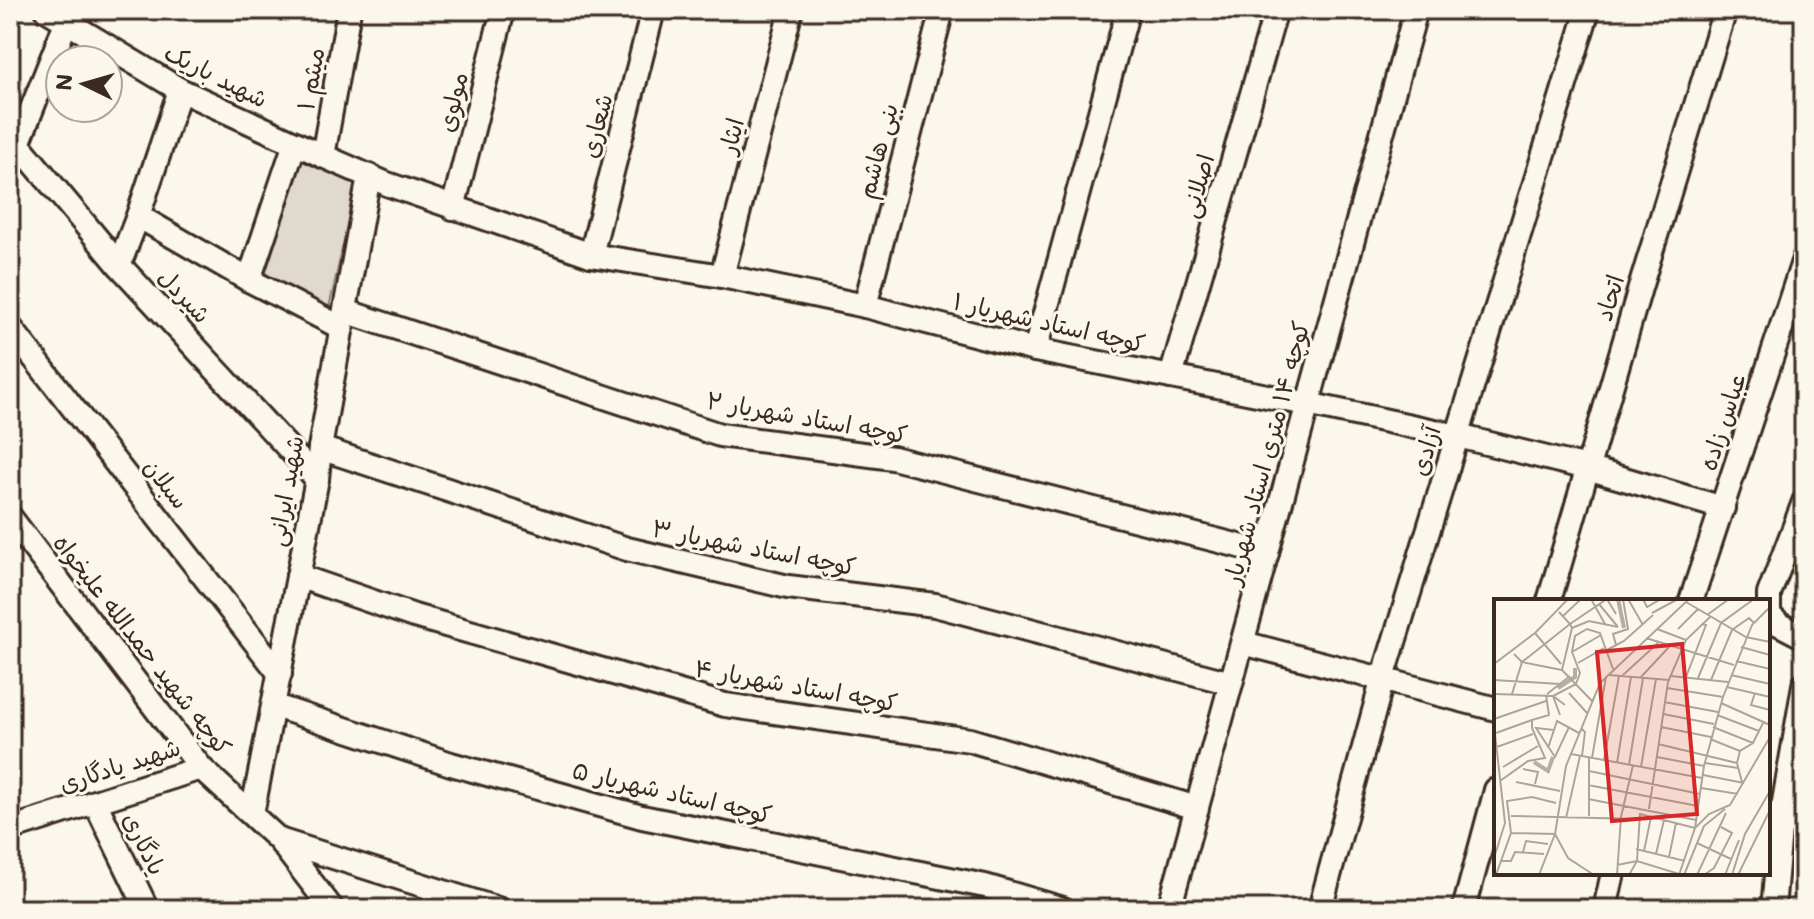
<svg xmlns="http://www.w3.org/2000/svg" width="1814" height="919" viewBox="0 0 1814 919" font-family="Mali,'Playpen Sans Arabic',sans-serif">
  <rect width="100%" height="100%" fill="#fbf7ec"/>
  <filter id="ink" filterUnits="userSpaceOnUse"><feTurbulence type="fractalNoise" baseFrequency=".0125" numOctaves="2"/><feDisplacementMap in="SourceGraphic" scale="16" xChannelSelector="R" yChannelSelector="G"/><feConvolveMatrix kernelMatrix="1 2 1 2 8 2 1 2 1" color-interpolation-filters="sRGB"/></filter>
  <g filter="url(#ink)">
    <path fill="#dfd9ce" stroke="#8d8276" stroke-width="2" d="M302,160L357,183L328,312L262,284Z"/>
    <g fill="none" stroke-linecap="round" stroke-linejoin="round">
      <defs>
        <g id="minor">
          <path d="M47,10L180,90L323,156L387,184L591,255L722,276L865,306L1035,350L1307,404L1458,436L1587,468L1723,508"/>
          <path d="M18,144L119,265L317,479"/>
          <path d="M323,156L349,10"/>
          <path d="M10,159L18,144L71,10"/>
          <path d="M453,208L503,10"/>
          <path d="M138,216L249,280L342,328"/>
          <path d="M591,255L653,10"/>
          <path d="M119,265L138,216L180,90"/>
          <path d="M722,276L791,10"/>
          <path d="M249,280L295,143"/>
          <path d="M865,306L942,10"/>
          <path d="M345,311L720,435L893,458L1267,553"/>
          <path d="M10,327L280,674"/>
          <path d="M1035,350L1128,10"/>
          <path d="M1171,377L1276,10"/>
          <path d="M320,448L627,549L788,587L935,605L1231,683"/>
          <path d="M1804,502L1769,594V615L1779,624L1804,637"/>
          <path d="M10,517L201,768L279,840L332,909"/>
          <path d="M298,576L414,616L725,705L970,740L1197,808"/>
          <path d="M1549,601L1640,288L1725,10"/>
          <path d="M1691,601L1804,259"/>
          <path d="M1243,643L1496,709"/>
          <path d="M275,706L451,764L642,817L985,886L1063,909"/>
          <path d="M95,802L147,909"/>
          <path d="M252,814L317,479L320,448L369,176"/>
          <path d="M1769,814L1781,819L1804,825"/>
          <path d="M10,829L201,768"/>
          <path d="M279,840L498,909"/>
          <path d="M1169,909L1416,10"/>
          <path d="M1320,909L1383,678L1588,10"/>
          <path d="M1464,909L1496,790"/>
          <path d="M1605,909L1613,873"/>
          <path d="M1773,909L1781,819L1804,685"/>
        </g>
      </defs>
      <use href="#minor" stroke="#3b2a1e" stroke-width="28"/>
      <use href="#minor" stroke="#fbf7ec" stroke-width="22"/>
    </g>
  </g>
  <g text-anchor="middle" stroke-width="6" stroke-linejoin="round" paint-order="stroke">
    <g font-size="24" fill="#3b2a1e" stroke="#fbf7ec">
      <text transform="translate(216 76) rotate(27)" y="8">شهید باریک</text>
      <text transform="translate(311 79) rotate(-80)" y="8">میثم ۱</text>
      <text transform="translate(453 102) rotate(-76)" y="8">مولوی</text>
      <text transform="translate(597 126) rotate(-76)" y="8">شعاری</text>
      <text transform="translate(732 136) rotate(-75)" y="8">ایثار</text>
      <text transform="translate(878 151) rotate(-75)" y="8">بنی هاشم</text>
      <text transform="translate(1198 186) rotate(-74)" y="8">اصلانی</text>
      <text transform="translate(184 296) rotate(47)" y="8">شیردل</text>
      <text transform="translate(1610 298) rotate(-73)" y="8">اتحاد</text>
      <text transform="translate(1049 323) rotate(13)" y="8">کوچه استاد شهریار ۱</text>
      <text transform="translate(807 418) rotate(10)" y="8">کوچه استاد شهریار ۲</text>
      <text transform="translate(1723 422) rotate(-72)" y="8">عباس زاده</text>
      <text transform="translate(1426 451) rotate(-73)" y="8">آزادی</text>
      <text transform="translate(1267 453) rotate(-75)" y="8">کوچه ۱۴ متری استاد شهریار</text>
      <text transform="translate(166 484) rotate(52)" y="8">سبلان</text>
      <text transform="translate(286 491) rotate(-80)" y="8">شهید ایرانی</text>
      <text transform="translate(754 548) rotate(11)" y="8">کوچه استاد شهریار ۳</text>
      <text transform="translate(142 645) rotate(52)" y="8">کوچه شهید حمدالله علیخواه</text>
      <text transform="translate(796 686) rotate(10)" y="8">کوچه استاد شهریار ۴</text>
      <text transform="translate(120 766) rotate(-18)" y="8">شهید یادگاری</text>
      <text transform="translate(672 793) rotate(13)" y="8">کوچه استاد شهریار ۵</text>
      <text transform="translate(144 844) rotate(64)" y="8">یادگاری</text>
    </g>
  </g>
  <g transform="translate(1494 599)">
    <rect width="276" height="276" fill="#fbf7ec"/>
    <path fill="none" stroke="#b6aea2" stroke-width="4" d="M124,0L130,29M64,89L81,78V69M40,163L54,172L59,158"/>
    <path fill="none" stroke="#aea59a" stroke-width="2" d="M97,0L111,25M134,0L149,26M149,0L153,8L167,0M192,3L252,38L276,43M105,5L124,28M65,13L76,25L78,29L68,71L28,63L76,25L113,0L122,15M158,14L184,0M213,16L235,0M69,17L87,0M78,29L95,22L124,28M163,30L192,41M184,30L204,10M152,39L240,66M122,46L119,35L134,30L129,0M247,48L276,56M111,52L130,42L159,16M78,53L107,36M242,62L276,70M84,64L110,49M0,65L41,34M67,65L41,34L74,0M68,71L98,102M115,76L175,81M129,76L164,44M237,76L276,85M177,77L234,83M147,78L175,48M192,78L212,26L208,25M204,79L227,24L260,0M0,81L66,85M217,81L238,31L255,19L260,24M233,88L276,98M173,89L229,98M75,94L93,114M261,94L257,106L276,111M0,95L59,97L71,106M18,95L28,63L20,55M53,95L76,77M170,103L224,113M227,104L276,126M169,115L220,125M66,116L59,97L82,85L86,74L78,53L81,37L93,30L106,34L119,70M223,116L265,132M0,120L52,102M0,126L11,224L0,259M167,128L217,138M219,128L259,144M87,129L91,133L88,157M60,131L42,129L61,158L75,128M2,134L38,121M216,140L246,152M164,145L243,164M0,149L39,135M54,149L63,122L85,134M77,155L208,179M163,158L210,167M98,159L112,78M110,161L125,77M123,164L137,78M211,164L244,169M135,166L149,79M9,168L44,147M147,168L162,80M29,170L44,173L41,185M95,172L206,195M209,176L250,184M6,182L34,162L51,159L38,129V121L55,116L52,96M22,183L66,192M248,183L243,164L246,152L259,144L270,122M94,186L204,207M207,189L244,195M94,200L202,221M155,210L174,83L192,41L216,18M17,217L144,220M95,217V159M72,219L86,157M17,234L61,235L45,276M203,244L237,260M142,250L191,262M150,252L157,218M29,253L32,242L54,245M162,255L170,221M175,258L182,224M8,262H17L21,253L50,255M123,266L143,262L185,275M2,276L17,234L13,202L38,198L62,204M100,276L74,259L61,235L72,167L106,84L195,0M123,276L127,218L139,166M135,276L143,262L146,215L201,229L210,167L229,98L258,26L276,8M185,276L201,229L215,215L236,206L276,138M190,276L210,227L231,210M203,276L232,214M210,276L220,269L238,234L227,228M231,276L245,241M238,276L251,235L276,192M244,276L276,211"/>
    <path fill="#d62828" fill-opacity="0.15" stroke="#d62828" stroke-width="4" d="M188,45L203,215L118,222L103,53Z"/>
    <rect width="276" height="276" fill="none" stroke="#3b2a1e" stroke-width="4"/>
  </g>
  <rect width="1814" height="919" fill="none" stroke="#fbf7ec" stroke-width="40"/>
  <rect x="20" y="20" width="1774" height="879" fill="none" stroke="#3b2a1e" stroke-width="3" filter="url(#ink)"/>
  <g transform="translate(84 84) rotate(275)"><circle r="38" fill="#fbf7ec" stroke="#aea59a" stroke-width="2"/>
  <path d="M0-6L14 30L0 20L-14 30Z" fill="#3b2a1e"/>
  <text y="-12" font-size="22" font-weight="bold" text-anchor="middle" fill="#3b2a1e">N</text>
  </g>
</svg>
